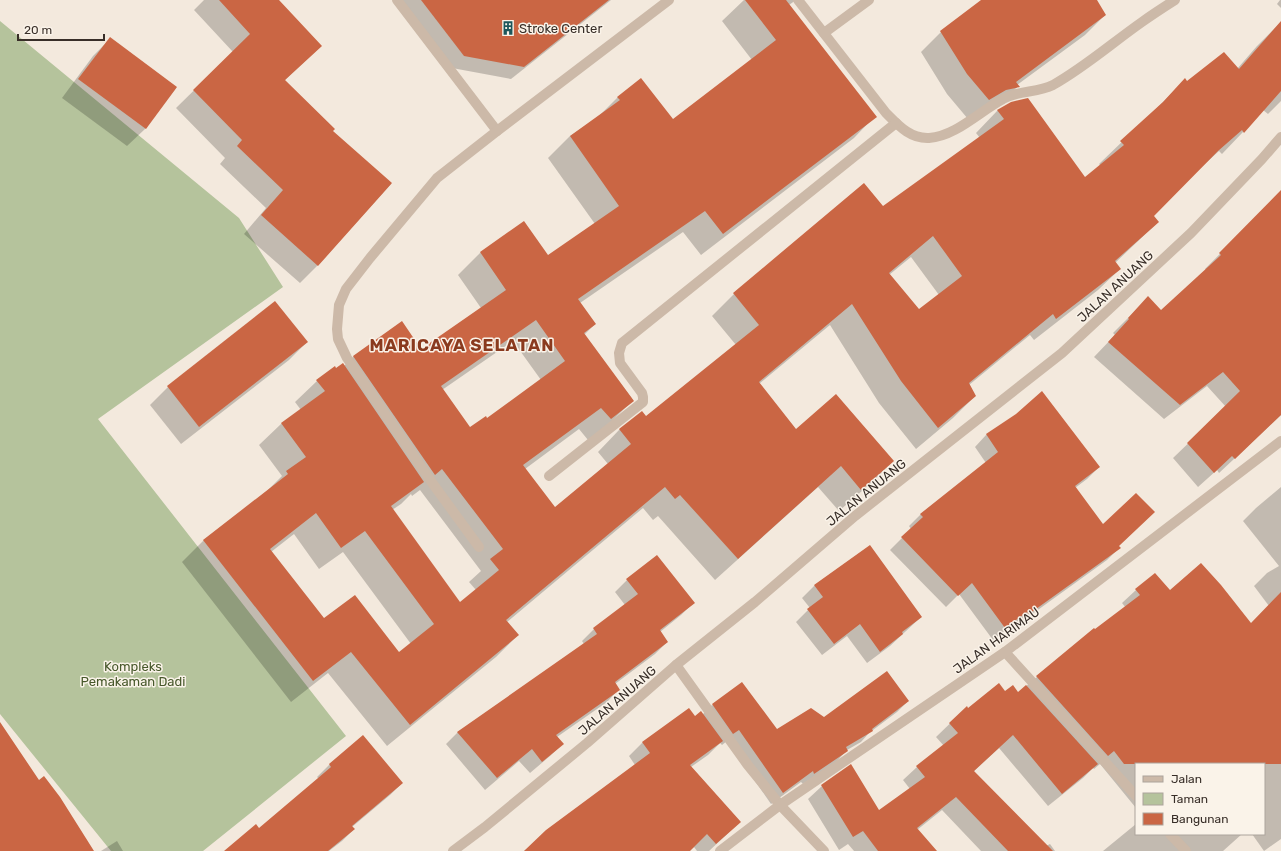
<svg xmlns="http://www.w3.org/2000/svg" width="1281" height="851" viewBox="0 0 1281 851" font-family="Rubik,sans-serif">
  <rect width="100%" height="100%" fill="#f3e9dd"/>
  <path fill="#b5c39c" d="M0,21L239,218L283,287L98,419L346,736L203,851H111L0,714Z"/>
  <g fill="#0003" fill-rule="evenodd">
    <path d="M204,0H278L321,46L284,81L332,131L391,184L317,266L300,283L244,234L266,208L220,164L225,158L176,108L233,52L194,10Z"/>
    <path d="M400,0H611L511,79L452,68Z"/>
    <path d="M744,0H796L789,5L875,116L854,138L701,255L683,232L580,303L595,324L584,335L633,400L611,422L588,440L579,429L525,469L555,508L608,464L598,452L619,430L642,412L646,417L736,345L712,316L734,294L864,185L883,207L980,138L976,133L997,111L1012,103L1085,179L1101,166L1099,164L1153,112L1185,80L1187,82L1237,69L1257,46L1281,22V101L1268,114L1263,110L1243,132L1222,154L1219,151L1196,172L1153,215L1158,222L1115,263L1120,269L1098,290L1034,340L1030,335L969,385L975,396L953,418L916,449L879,403L830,325L759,384L796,430L893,461L871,483L839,511L818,487L715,580L658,516L653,520L643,508L507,622L518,635L496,657L387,746L328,673L291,702L182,562L204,540L265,493L282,476L259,445L281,424L301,410L295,402L317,381L336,369L344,366L354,356L421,350L481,308L458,275L480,253L524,223L548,257L595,224L548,158L570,136L598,117L618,97L673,120L752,60L722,21ZM911,257L939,295L919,310L889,275ZM513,341L541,380L487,419L470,429L442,390ZM420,490L481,571L469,582L476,590L459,604L392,510L401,504L411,494L412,496ZM294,534L319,569L343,552L411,644L399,653L324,620L271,552Z"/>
    <path d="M983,0H1096L1105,15L1085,35L1017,85L1018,86L999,106L968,119L947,94L921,52L941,32Z"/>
    <path d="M1280,0H1281V8L1277,4Z"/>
    <path d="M110,39L176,88L145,129L127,146L62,98L93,56Z"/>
    <path d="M1281,192V415L1219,473L1217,470L1198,487L1173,458L1226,407L1207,386L1164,419L1094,357L1115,335L1113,333L1144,302L1161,311L1206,270L1205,269Z"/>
    <path d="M275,302L307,342L289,360L181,444L150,405L168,387Z"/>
    <path d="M1017,415L1099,467L1087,479L1075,488L1119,548L1107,560L1017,625L1015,623L993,640L959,594L946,607L890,550L911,529L909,526L921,514L986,463L975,447L986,435Z"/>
    <path d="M1281,487V839L1264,851L1252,834H1264V764H1136V808L1100,764L1094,769L1093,768L1083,778L1048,806L999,748L973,772L1046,846L1050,844L1055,851H981L942,810L917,830L935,851H854L848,844L839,850L808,799L822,786L879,812L910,789L903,780L917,767L944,746L936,737L966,708L968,709L1005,693H1018L1094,629L1095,630L1126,608L1122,603L1136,590L1170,592L1251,624L1269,606L1254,586L1267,573L1279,566L1243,521L1256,508Z"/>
    <path d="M864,550L921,617L890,646L867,663L847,636L822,655L796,622L810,608L802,598L814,586Z"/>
    <path d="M627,580L693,603L681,615L660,632L667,642L655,654L615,684L619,689L607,702L557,737L562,744L550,756L530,773L519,761L485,790L446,744L458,732L584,644L582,641L594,629L625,605L615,592Z"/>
    <path d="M908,701L897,712L869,733L861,742L847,750L836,762L803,784L801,782L771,804L727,741L722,745L720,743L708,755L691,767L740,822L709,851H697L694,847L689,851H524L635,765L629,756L642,743L689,710L694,718L702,715L712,705L776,730L824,719Z"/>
    <path d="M363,737L402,783L390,795L352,827L354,829L342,841L329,851H227L259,829L319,779L317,777L329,765Z"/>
    <path d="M1136,824V834H1242L1223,851H1103Z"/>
    <path d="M117,841L123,851H101Z"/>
  </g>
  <g fill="#ca6644" fill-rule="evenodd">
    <path d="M219,0H279L322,46L285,80L335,129L333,131L392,183L318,266L261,215L283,190L237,146L242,140L193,90L250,34Z"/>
    <path d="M421,0H609L524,67L464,56Z"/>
    <path d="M745,0H786L877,117L723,234L705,211L578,299L596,324L584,333L634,401L611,419L601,408L523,465L555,507L631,444L619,429L642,411L646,416L759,325L733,293L864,183L883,206L1004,119L997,110L1011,102L1028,98L1085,177L1124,145L1120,141L1163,102L1185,78L1187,81L1224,52L1239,69L1281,21V91L1244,133L1242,130L1218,151L1154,216L1159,222L1115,261L1121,269L1056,319L1053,314L969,383L976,396L938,428L901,381L852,304L759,382L796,429L836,394L894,461L861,490L841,466L738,559L680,495L675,499L665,487L506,620L519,635L410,725L351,652L313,681L203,540L288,474L286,471L306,457L281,423L325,391L316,380L335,366L336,368L343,363L424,482L391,506L460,602L499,570L490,559L503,549L442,469L435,475L353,356L402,321L421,349L506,290L480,252L524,221L548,255L619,206L570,136L620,100L617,97L641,78L673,119L776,40ZM933,236L962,276L919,309L889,273ZM536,320L565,361L487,418L486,416L470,427L441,386ZM316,513L341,548L365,531L434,624L399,652L355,595L324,618L270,549Z"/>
    <path d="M981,0H1097L1106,15L1016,82L1020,87L1006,90L989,100L967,74L940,31Z"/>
    <path d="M110,37L177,87L146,129L78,79Z"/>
    <path d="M1281,190V415L1235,459L1232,456L1214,473L1187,443L1240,391L1223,372L1180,405L1108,342L1129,319L1128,318L1148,296L1161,310L1221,255L1219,253Z"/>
    <path d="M275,301L308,342L199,427L167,386Z"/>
    <path d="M1042,391L1100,467L1075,486L1103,524L1136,493L1155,512L1119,546L1121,548L1029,614L1027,612L1005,628L972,583L958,596L901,537L923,517L920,514L998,452L986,434L1016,414Z"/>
    <path d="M870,545L922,617L902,632L903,634L880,652L860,624L834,644L807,609L823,597L814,585Z"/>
    <path d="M657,555L695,603L660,630L668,642L615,682L620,690L556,735L564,744L542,762L532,749L497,778L457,732L597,634L593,628L638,594L626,579Z"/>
    <path d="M1201,563L1221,585L1251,623L1281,592V764H1124L1114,751L1108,756L1036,676L1094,628L1095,629L1140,595L1135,589L1155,573L1170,590Z"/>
    <path d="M887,671L909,701L872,729L873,731L846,747L848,751L814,774L813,771L783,793L739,730L733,734L712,704L742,682L777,729L811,708L824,717Z"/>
    <path d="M999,683L1005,691L1013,685L1018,692L1026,685L1098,764L1062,794L1013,735L974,771L1053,851H1008L956,797L917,828L937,851H878L863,831L853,837L821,785L851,764L879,810L925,777L916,766L958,733L949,723L967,706L968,708Z"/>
    <path d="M689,708L695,716L701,711L723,741L690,765L741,822L716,844L707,834L690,851H524L546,830L650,753L642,742Z"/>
    <path d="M0,722L39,780L44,776L60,797L94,851H0Z"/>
    <path d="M363,735L403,783L352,826L355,829L328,851H224L256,824L259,828L331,767L329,764Z"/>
  </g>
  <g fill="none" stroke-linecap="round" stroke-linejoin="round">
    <g stroke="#ccb9a8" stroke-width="10">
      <path d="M397,0L497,131"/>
      <path d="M798,0L886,113C898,125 910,139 929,138C956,136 980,111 1003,99C1019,90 1037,93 1053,85C1085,67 1112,43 1142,22C1153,14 1164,7 1175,0"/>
      <path d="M824,33L869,0"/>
      <path d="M549,476L643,402V397L642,393L620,363L619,353L622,343L896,123"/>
      <path d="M479,547L433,484L347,358L338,339L337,329L339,305L346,289L370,258L437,178L497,131L669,0"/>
    </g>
    <g stroke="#ccb9a8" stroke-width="10">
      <path d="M1005,652L1136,796"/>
      <path d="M676,665L747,764L780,805L824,851"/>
      <path d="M1170,834L1186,851"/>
      <path d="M453,851L485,827L587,743L676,665L755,602L855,516L1062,353L1191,233L1262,159L1281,137"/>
      <path d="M720,851L780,805L1005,652L1281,441"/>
    </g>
  </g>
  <defs>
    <symbol id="building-bare" viewBox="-9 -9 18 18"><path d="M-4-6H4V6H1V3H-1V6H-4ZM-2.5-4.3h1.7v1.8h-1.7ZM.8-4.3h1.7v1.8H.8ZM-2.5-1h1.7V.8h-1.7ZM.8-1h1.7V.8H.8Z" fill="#1c575c" stroke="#faf3e9" stroke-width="2.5" paint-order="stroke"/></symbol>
  </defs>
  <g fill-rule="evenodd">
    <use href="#building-bare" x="498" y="18" width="20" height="20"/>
  </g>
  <g text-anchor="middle" stroke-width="3" stroke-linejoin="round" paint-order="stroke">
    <g font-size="13" fill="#382e28" stroke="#faf3e9" text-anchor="start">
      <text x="519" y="33">Stroke Center</text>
    </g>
    <g font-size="13" fill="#382e28" stroke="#faf3e9">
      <text transform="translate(1115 286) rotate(-43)" y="5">JALAN ANUANG</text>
      <text transform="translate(866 492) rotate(-39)" y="5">JALAN ANUANG</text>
      <text transform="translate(996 640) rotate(-36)" y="5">JALAN HARIMAU</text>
      <text transform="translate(617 700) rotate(-41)" y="5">JALAN ANUANG</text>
    </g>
    <g font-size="13" fill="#47582b" stroke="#faf3e9">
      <text x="133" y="671">Kompleks<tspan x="133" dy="15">Pemakaman Dadi</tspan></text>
    </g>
    <g font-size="17" font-weight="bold" letter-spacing="1" fill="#8a3a1e" stroke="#faf3e9">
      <text x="462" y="351">MARICAYA SELATAN</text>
    </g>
  </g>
  <rect x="1135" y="763" width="130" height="72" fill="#faf3e9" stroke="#aca49c"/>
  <rect x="1143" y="776" width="20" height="6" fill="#ccb9a8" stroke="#aca49c"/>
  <text x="1171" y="783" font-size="12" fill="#382e28">Jalan</text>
  <rect x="1143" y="793" width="20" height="12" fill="#b5c39c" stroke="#aca49c"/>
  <text x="1171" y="803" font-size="12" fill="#382e28">Taman</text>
  <rect x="1143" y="813" width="20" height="12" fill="#ca6644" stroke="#aca49c"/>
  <text x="1171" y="823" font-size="12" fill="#382e28">Bangunan</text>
  <path d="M18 34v6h86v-6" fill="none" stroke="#382e28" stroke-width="2"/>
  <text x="24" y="34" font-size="12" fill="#382e28" stroke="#faf3e9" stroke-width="3" paint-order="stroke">20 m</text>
</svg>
